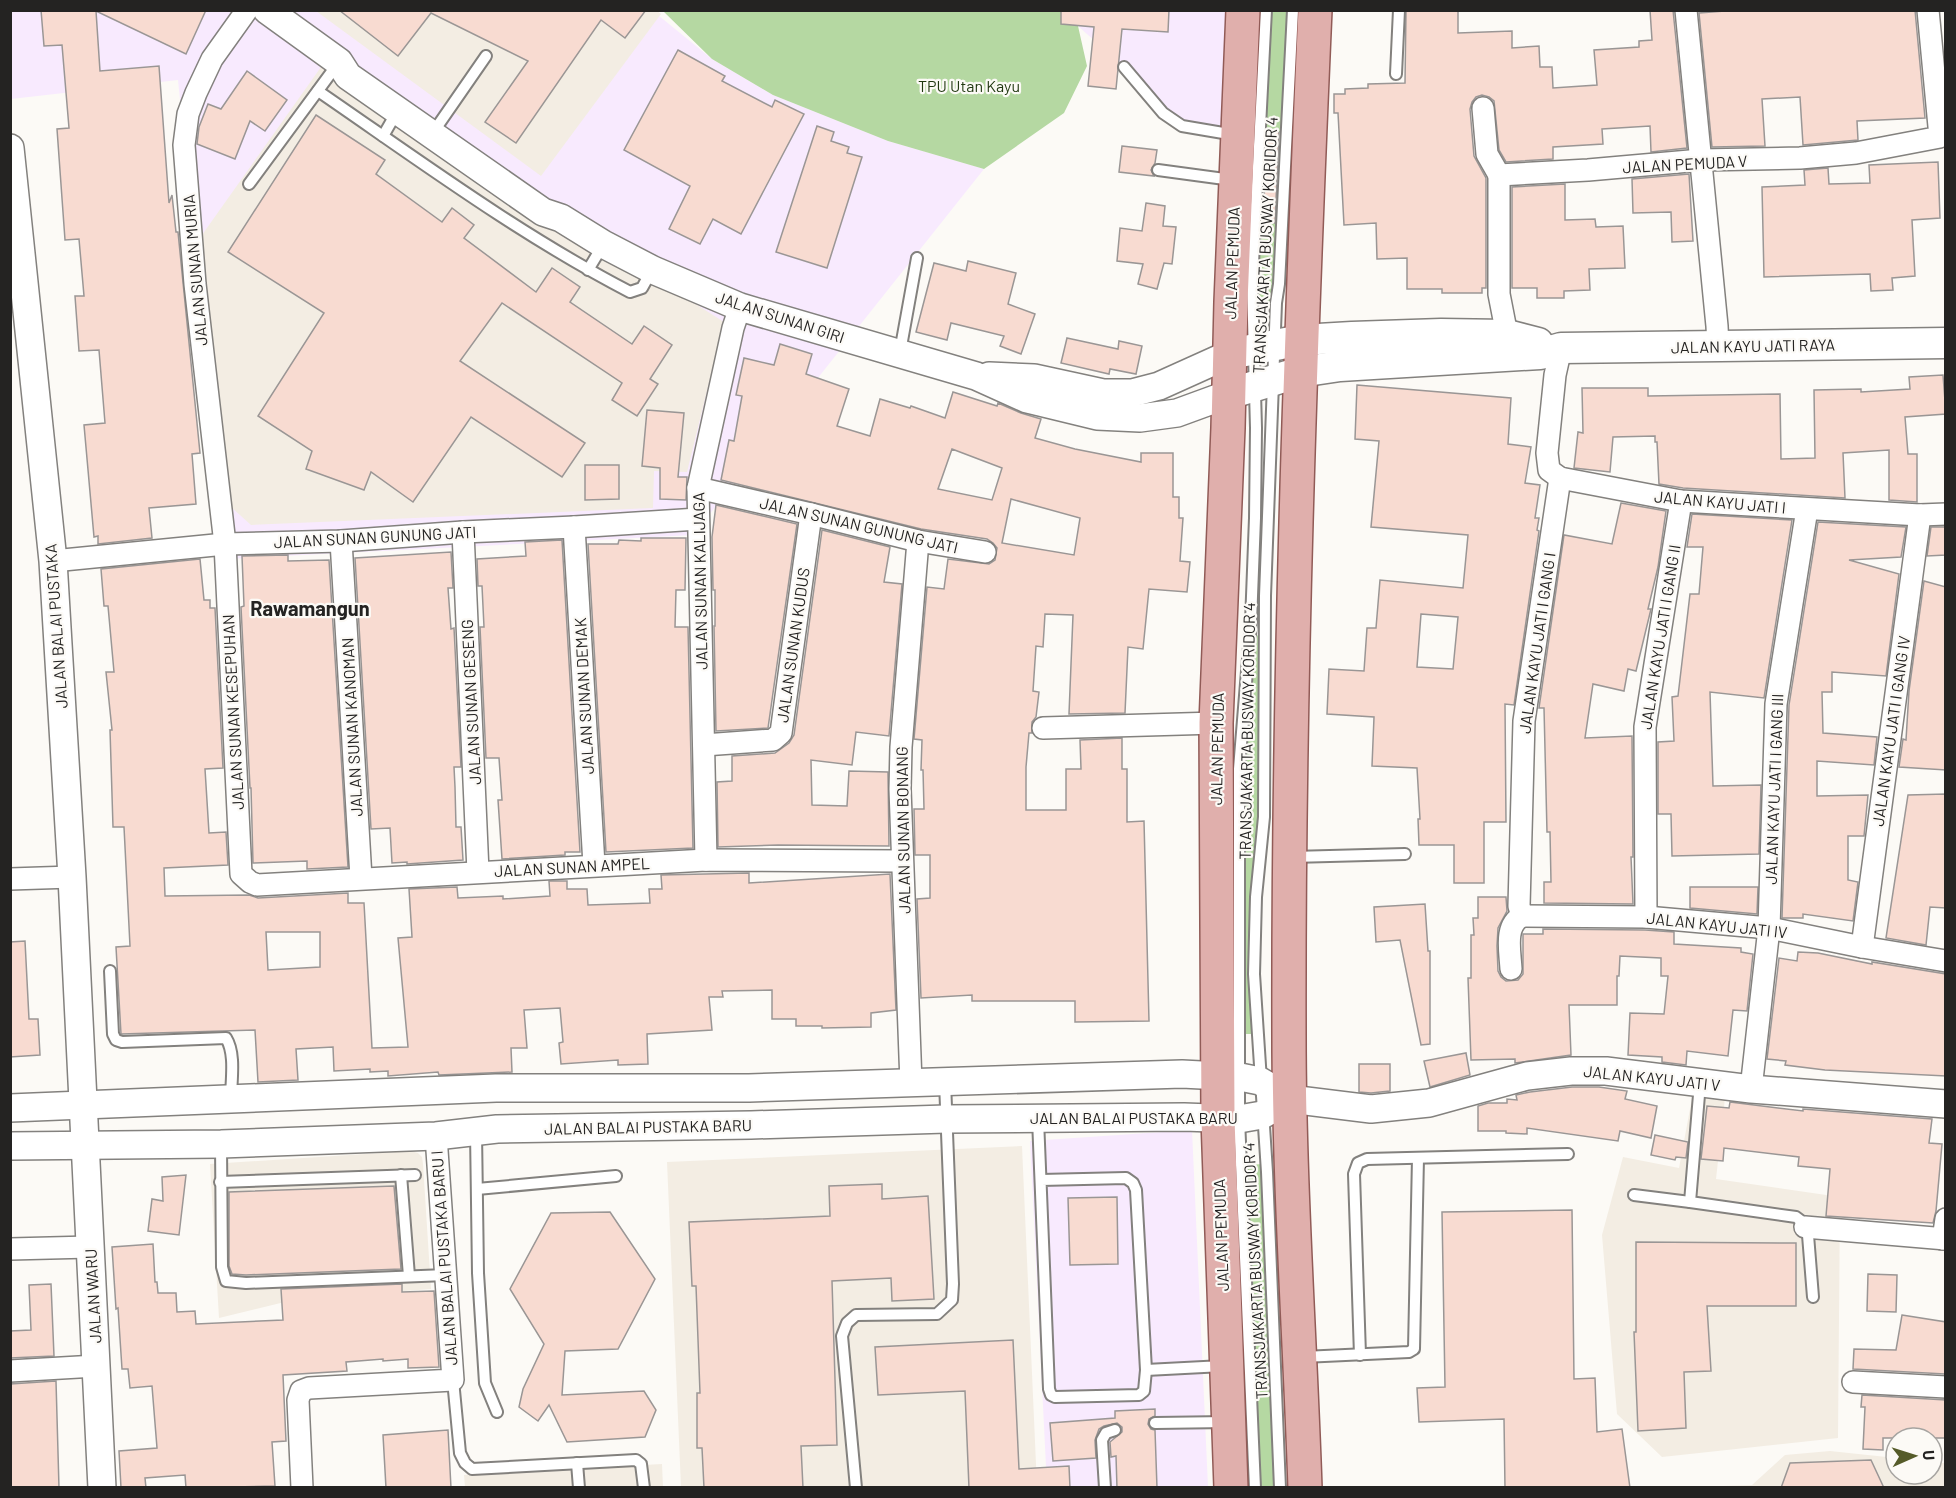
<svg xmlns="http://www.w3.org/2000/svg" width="1956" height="1498" viewBox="0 0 1956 1498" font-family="Barlow,sans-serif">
  <rect width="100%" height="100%" fill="#fcfaf6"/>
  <g fill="#f8eafe">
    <path d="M10,11H653L712,59L773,95L888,141L984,169L693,535L227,559L178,80L11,99Z"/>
    <path d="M1078,11H1243L1237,136L1182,126L1124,67L1078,26Z"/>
    <path d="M1192,1130L1208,1487H1047L1030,1141Z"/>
  </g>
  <g fill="#f3ede3">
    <path d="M656,10L661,14L541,176L316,11Z"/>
    <path d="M321,67L724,322L687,472L654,471L653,508L251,525L220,497L197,242Z"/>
    <path d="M1693,1093L1725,1098L1716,1179L1840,1197L1838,1438L1662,1457L1617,1414L1602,1235L1623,1157L1679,1168Z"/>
    <path d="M1022,1146L1037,1487H681L667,1162Z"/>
    <path d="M411,1151L418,1153L422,1157L423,1164L431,1289L297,1299L219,1318L210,1164Z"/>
    <path d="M1830,1451L1896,1458V1474H1932V1462L1945,1463V1487L1664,1488L1752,1485L1785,1455Z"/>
    <path d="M662,1464L663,1487H465L464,1475Z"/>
  </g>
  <g fill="#b5d8a2">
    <path d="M663,11H1078V26L1087,66L1064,113L984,169L888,141L773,95L712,59Z"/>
    <path d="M1266,11H1293L1286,132L1260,133Z"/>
    <path d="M1256,223H1281L1276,303H1252Z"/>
    <path d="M1265,634L1257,1034H1238V830L1250,637Z"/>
    <path d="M1266,1164L1280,1487H1254L1241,1165Z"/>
  </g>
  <g fill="#f8dbd1" stroke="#9a9695" stroke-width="1.5" fill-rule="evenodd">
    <path d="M41,10H206L186,54L96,11L100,71L159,66L169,203L172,195L176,232H178L200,453L192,454L196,504L149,508L152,538L98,544V536L94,537L84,425L105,423L99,350L79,351L75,296H84L79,239L65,240L57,129L69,128L62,45L44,46Z"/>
    <path d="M339,10H646L625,38L601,20L516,143L485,122L528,61L431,13L398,56Z"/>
    <path d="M1061,10H1169L1168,32L1122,29L1116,89L1088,86L1094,27L1061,24Z"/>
    <path d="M1650,10H1673L1687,148L1651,152L1650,126L1602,129L1603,144L1553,147V159L1506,162L1499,150L1494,101L1489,97L1482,95L1476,97L1472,102L1470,109L1474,156L1486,178V288H1482V293H1442V289H1407V258L1377,259L1376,223L1344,225L1338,113H1334V94H1345V89L1368,88V84L1405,83L1406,11H1458V33L1512,31V48L1539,46L1540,67H1552L1553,88L1597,85L1594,50L1639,47V41L1652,40Z"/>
    <path d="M1738,10H1915L1925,118L1857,121L1858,140L1803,145L1800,97L1762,99L1765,146L1712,147L1699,13Z"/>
    <path d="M678,50L725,76L722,81L772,107L775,100L804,114L741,234L713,219L700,244L669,229L690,186L624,150Z"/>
    <path d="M247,71L287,100L265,131L250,121L235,159L197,144L199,127L208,104L221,109Z"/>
    <path d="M316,115L385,160L376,174L442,222L452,208L474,225L464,238L536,292L552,268L580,287L570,302L632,344L644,326L672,345L650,379L658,384L637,416L612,400L622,383L502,303L460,361L585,443L562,477L471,417L413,502L371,472L364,490L306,469L312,451L258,416L324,313L228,252Z"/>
    <path d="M817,126L834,132L831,141L849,147L847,153L862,157L827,268L776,252Z"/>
    <path d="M1279,132L1275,223H1263L1267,133Z"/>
    <path d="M1122,146L1157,150L1155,163L1151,170L1154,176L1119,172Z"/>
    <path d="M1938,162L1940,218L1912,220L1915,276L1892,278L1893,290L1871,291L1870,274L1764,277L1762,187L1805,185L1804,170L1828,168L1829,184L1870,183L1869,165Z"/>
    <path d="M1689,174L1693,241L1672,242L1671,212L1633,213L1632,179Z"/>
    <path d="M1565,184V220L1595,219L1596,227L1623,226L1625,268L1589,269L1590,290L1564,291V298H1537V288H1512V187Z"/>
    <path d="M1146,203L1165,206L1163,226L1176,227L1172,264L1164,263L1157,289L1138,284L1143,264L1117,261L1120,228L1142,231Z"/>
    <path d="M968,261L1016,273L1008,304L1035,314L1021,354L1000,346L1004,336L951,323L947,340L916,332L934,263L966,271Z"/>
    <path d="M1067,338L1118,349L1119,341L1142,346L1136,374L1110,369L1109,374L1061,363Z"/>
    <path d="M780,344L812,354L806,374L849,389L837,426L870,436L880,399L910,408L911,406L945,418L953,392L997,406L998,403L1021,413L1041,419L1035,438L1075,449L1141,462V453H1173V497H1179V518H1183L1180,561L1190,562L1187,592L1149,589L1143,649L1128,647L1125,713L1069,714L1073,615L1045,614L1043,647L1036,646L1033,691L1039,692L1036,717L1032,722V733H1029L1026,767V810H1066V769H1081L1080,740L1122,738V769H1127V822L1144,821L1149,1021L1075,1022V1001H972V995L921,998L917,899L930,898V855H915L914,809H924L923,770H921L922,740L914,739L927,587L944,589L948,559L989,564L995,560L997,548L993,543L987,539L921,529L721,480L729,440L734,441L742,396L736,395L744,358L774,365ZM952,449L1002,468L992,500L938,489ZM1011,499L1080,518L1074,555L1002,543Z"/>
    <path d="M1943,375L1946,414L1905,417L1908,454H1917V502L1889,500V450L1843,453L1845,498L1683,488L1659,484L1657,442H1655V436L1613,437L1610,472L1574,468L1578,432L1583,433L1582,388H1648V396L1780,394L1781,459L1815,458L1814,390L1861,389V392L1910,389L1909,377Z"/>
    <path d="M1357,385L1511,398L1508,444L1531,447L1525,483L1540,485L1535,518H1539L1537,530L1539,531L1514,705L1505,704L1506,822H1484V883H1454V845H1419L1418,819H1420L1417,768L1372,766L1374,717L1327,714L1329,669L1364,671L1367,628H1376L1380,580L1463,588L1468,535L1371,527L1379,441L1355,439ZM1421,614L1458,617L1453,669L1417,667Z"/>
    <path d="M647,410L684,413L678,477H687L686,500L660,499V468L642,466Z"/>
    <path d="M585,465H619V499L585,500Z"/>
    <path d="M1621,503L1666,511L1658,567L1648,609H1651L1636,671L1628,669L1624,691L1593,684L1585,738L1632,736L1633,857H1631L1633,904L1544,903V882H1551L1550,832H1547L1544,708H1539L1564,535L1612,544Z"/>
    <path d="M716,505L797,524L768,728L716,731L714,626H715V590H713L712,537Z"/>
    <path d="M1692,514L1792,520L1764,698L1710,692L1713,786L1761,785L1759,854L1672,856L1671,814H1658V742L1674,741L1672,697L1678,696L1690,594H1699L1703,547H1687Z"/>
    <path d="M1818,522L1906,527L1901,557L1849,560L1899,574L1886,676L1832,672V692H1822L1823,733L1877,737L1874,765L1817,761V796L1868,795L1864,836H1848V880L1858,882L1853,921L1803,914V918H1782L1789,705Z"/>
    <path d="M1931,527H1946V555L1927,556Z"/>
    <path d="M822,530L890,547L884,582L902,584L889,736L856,732L852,765L811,760L812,805L847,806L849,771L888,772L889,846L778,845L718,847L717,782L732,781V756L775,753L789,743L794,735Z"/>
    <path d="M641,538H686L685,590H676L675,627H688L693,848L606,852L588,544H618L619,540L641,541Z"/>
    <path d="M562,540L580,852H565V855L502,859L498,800H502L499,758H486L480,627H484L482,586H478L477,559L526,556L525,542Z"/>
    <path d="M451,552L453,588H448L451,629L454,628L461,767H454L455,787L456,827H461L463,860L407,864V862L392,863L390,828L371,829L355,558Z"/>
    <path d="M288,555V561L329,560L348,867L307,869V861L253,863L251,788H250L241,607L244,606L242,556Z"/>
    <path d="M200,559L204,600H210V608H215L223,768L205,769L209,833L226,832L228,865L164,868L165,896L249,895L258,898L348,893V903H364L372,1048L408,1047L398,938L412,937L409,889L457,887L458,898L503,896V899L550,896L549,881H567V889H587L588,905L650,903L649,889H662L661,875L749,873V883L890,874L896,1010L871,1013V1027L822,1028V1026H796V1019H772V990L722,991L723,997H709L712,1030L647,1034L648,1064L618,1065V1060L561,1064L559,1043L563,1042L560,1008L524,1010L527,1048H511L512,1072L439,1075L438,1072L388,1076V1071L370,1072V1069L334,1071L333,1047L296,1049L298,1080L258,1082L255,1030L121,1034L116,947L130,946L124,827H113L110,730H112L106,672H114L108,606H104L101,569ZM266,932H320V967L268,970Z"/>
    <path d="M1924,581L1946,587V770L1899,767L1903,739L1906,740L1909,691Z"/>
    <path d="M1946,794V908L1930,907L1926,945L1886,938L1908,795Z"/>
    <path d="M1690,887H1758L1757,914L1690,908Z"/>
    <path d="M1478,897H1506L1507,911L1498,928L1497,946L1498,971L1501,977L1506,981L1518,980L1523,974V934H1543V929L1645,930L1674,932V944L1741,948V952L1753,954L1747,1011L1733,1010L1728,1056L1687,1051L1686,1065L1662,1062V1057L1628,1055L1630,1013L1664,1014L1668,976H1661V958L1620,956L1619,976H1617V1005H1569L1571,1055L1515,1063V1059L1471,1060L1468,978H1471V935H1474L1473,918H1478Z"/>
    <path d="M1425,904L1428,951H1430V1044L1421,1045L1400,940L1376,942L1374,907Z"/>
    <path d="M25,941L29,1019H38L40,1055L10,1057V942Z"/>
    <path d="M1798,952L1818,953L1872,964V962L1946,974V1076L1825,1070L1785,1065L1786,1061L1767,1059L1779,958L1797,961Z"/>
    <path d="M1466,1053L1470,1075L1430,1087L1424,1061Z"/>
    <path d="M1359,1064H1390V1091L1371,1093L1359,1092Z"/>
    <path d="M1572,1087H1599L1627,1091L1625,1099L1657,1106L1651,1138L1620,1131L1618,1141L1527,1128V1134L1506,1133V1131H1478V1106L1488,1103H1507V1099L1517,1100L1516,1095L1530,1092Z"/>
    <path d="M1730,1102L1803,1111V1109L1829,1111L1932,1119L1929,1143L1942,1144L1936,1211L1933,1223L1826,1216L1830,1169L1798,1166L1799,1157L1724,1148L1723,1161L1701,1159L1707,1106L1729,1108Z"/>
    <path d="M1655,1135L1688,1142L1686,1158L1676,1157L1675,1160L1651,1155Z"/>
    <path d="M186,1175L179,1235L148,1231L152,1199L163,1201L162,1177Z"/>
    <path d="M882,1184V1199L928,1196L934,1299L892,1301L891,1278L832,1281L837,1445L801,1446L803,1488H704L702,1448H697V1393H700L696,1286H692L689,1222L830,1216L829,1186Z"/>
    <path d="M394,1186L401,1269L246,1275L232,1274L229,1266V1192Z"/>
    <path d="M1117,1197L1118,1264L1070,1265L1068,1198Z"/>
    <path d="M1572,1210L1574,1379L1595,1378L1597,1432L1622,1429L1630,1488H1505L1504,1419L1419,1422L1417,1388L1445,1387L1442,1212Z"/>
    <path d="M610,1212L655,1279L618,1349L565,1351L562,1395L644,1391L656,1410L645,1437L567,1442L549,1405L538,1421L519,1407L523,1389L544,1344L510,1289L551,1213Z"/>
    <path d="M1636,1242L1796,1243V1306H1707L1711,1371L1684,1372L1686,1428L1638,1431L1634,1332H1636Z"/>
    <path d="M153,1244L155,1282H157L158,1293H176L177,1312L195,1311L196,1324L283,1320L281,1289L402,1284V1292L434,1291L439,1367L408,1368V1359L383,1361V1359L346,1362L347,1371L283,1375L286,1441L272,1442L275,1486L186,1488L185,1475L145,1478L146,1488H121L119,1451L157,1448L152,1386L130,1388L128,1369H122L118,1308L116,1309L112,1247Z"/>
    <path d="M1868,1274L1897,1275L1896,1312L1867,1311Z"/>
    <path d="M51,1284L54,1356L10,1358V1331L31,1330L29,1285Z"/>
    <path d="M1902,1315L1946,1322L1945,1374L1853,1369L1854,1349L1896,1350Z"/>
    <path d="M1013,1340L1019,1469L1069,1466L1070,1488H969L965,1391L878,1395L875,1347Z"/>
    <path d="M56,1381L59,1488H10V1384Z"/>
    <path d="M1862,1395L1946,1400V1438H1883V1450L1863,1449L1865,1407H1861Z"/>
    <path d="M1155,1409V1416L1149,1419L1148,1424L1151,1429L1155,1430L1157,1488H1117L1116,1456L1111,1457L1110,1442L1122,1432V1427L1117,1423L1104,1426L1099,1429L1095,1440L1096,1458L1053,1461L1050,1423L1115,1418V1411Z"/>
    <path d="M448,1430L451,1488H386L383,1435Z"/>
    <path d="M1871,1460L1884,1488H1781L1790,1463Z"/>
  </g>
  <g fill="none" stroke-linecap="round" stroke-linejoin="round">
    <defs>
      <g id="service">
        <path d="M1124,67L1163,113L1182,126L1235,135"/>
        <path d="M1396,74L1399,10"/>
        <path d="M318,91C420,161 520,235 630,292L642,288L652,270"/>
        <path d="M432,134L486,56"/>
        <path d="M383,136L398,110"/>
        <path d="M1158,170L1232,180"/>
        <path d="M249,184L339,62"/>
        <path d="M588,270L603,245"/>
        <path d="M900,352L917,258"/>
        <path d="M1292,857L1405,854"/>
        <path d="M110,971L113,1034L116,1040L122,1042L226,1038C236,1054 231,1081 231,1099"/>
        <path d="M1700,1083L1690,1202L1796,1217L1804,1223L1808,1235L1813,1297"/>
        <path d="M1038,1119L1049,1389L1051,1395L1055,1397L1139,1395L1144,1391L1146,1370L1136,1190L1133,1183L1126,1178L1041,1180"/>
        <path d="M476,1132L478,1273L485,1383L497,1412"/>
        <path d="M221,1145L222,1267L226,1281L246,1283L446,1275"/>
        <path d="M401,1175L409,1276"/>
        <path d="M220,1182L415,1175"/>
        <path d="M477,1189L616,1176"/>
        <path d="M1634,1195L1690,1202"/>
        <path d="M1360,1355L1354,1174L1358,1163L1367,1159L1568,1154"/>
        <path d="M1303,1357L1409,1352L1414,1349L1418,1158"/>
        <path d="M1146,1370L1223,1366"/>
        <path d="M453,1380L460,1453L465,1463L472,1469L636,1460L641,1464L644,1488"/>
        <path d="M1155,1423L1227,1422"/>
        <path d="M577,1463L579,1488"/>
        <path d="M856,1488L842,1336L847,1323L856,1315L937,1314L952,1300L953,1284L945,1082"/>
        <path d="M1105,1488L1102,1440L1106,1433L1115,1430"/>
        <path d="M1255,1488L1239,1119V769L1251,622L1255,518L1256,428L1252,283L1266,10"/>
        <path d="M1280,1488L1267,1172L1254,974L1256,897L1264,817L1265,596L1276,303L1279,284L1293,10"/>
      </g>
      <g id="minor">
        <path d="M247,10L212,59L196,93L188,114L184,145L195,284L225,544L241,874L250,882L257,885L706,860L901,861"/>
        <path d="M1686,10L1717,326L1718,347"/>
        <path d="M1483,108L1487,154L1499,175"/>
        <path d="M1499,175L1588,170L1701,160L1800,158L1856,153L1940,137L1928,10"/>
        <path d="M1499,175V294L1507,335"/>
        <path d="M1561,348L1555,375L1547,453L1549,470L1560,478L1681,501L1920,515L1946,514"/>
        <path d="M698,488L811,514L918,541L985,552"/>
        <path d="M574,527L594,865"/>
        <path d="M463,532L478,872"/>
        <path d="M341,541L361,878"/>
        <path d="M53,561L225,544L341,541L463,532L574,527L698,519"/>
        <path d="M1043,728L1216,723"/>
        <path d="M704,745L773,740L781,733L811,514"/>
        <path d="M706,860L698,488L733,328L740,307"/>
        <path d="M10,879L72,877"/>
        <path d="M1522,916L1519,906L1524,721L1560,478"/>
        <path d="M1522,916L1646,917L1769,928L1862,947L1946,961"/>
        <path d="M1646,917L1645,727L1681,501"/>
        <path d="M1862,947L1920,515"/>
        <path d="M1511,969C1510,950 1504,926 1522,916"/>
        <path d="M911,1083L900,789L901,747L918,541"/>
        <path d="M1751,1089L1769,928L1776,704L1807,509"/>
        <path d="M1805,1227L1946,1239"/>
        <path d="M1943,1239L1946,1219"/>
        <path d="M10,1249L90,1247"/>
        <path d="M10,1371L96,1366"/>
        <path d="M1853,1382L1946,1387"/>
        <path d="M302,1488L298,1400L301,1391L309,1388L453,1380L436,1136"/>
      </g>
      <g id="tertiary">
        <path d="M267,10L339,62L348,76L543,212L561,218L603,244L653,270L740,307L976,376L1027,399L1097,416L1140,418L1177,413L1229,394"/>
        <path d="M10,148L53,561L72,877L102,1488"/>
        <path d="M989,376L1034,378L1103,393H1132L1159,386L1230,354"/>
        <path d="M10,1108L496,1088H749L1182,1074L1240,1077L1260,1081L1290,1099L1371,1109L1429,1103L1527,1076L1571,1071H1606L1751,1089L1946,1104"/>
        <path d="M10,1146L221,1144L436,1136L497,1129L751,1125L946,1119L1184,1117L1239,1119L1262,1115L1290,1099"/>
      </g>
      <g id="secondary">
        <path d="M1230,354L1301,340L1352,337L1441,334L1507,335L1538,343"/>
        <path d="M1229,394L1300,372L1340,366L1540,354L1561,348L1946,343"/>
      </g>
      <g id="primary">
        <path d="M1231,1488L1218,1119L1216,723L1228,428L1231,302L1243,10"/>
        <path d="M1305,1488C1300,1337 1289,1186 1289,1035C1288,693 1300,352 1315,10"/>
      </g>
    </defs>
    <use href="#service" stroke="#83817e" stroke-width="14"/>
    <use href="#minor" stroke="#83817e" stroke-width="24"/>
    <use href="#tertiary" stroke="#83817e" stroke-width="30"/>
    <use href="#secondary" stroke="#83817e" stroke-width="33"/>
    <use href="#primary" stroke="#915b57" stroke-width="36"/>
    <use href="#service" stroke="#fff" stroke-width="10"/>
    <use href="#minor" stroke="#fff" stroke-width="21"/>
    <use href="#tertiary" stroke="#fff" stroke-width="27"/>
    <use href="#secondary" stroke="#fff" stroke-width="30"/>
    <use href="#primary" stroke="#e0afac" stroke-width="33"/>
  </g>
  <g text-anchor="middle" stroke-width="4.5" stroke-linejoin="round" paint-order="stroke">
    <g font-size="16" fill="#1f370f" stroke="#fcfaf6">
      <text x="969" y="92">TPU Utan Kayu</text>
    </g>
    <g font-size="16" fill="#242322" stroke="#fcfaf6">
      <text transform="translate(1685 164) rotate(-3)" y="6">JALAN PEMUDA V</text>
      <text transform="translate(1265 245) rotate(-87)" y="6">TRANSJAKARTA BUSWAY KORIDOR 4</text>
      <text transform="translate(1232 263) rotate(-88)" y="6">JALAN PEMUDA</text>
      <text transform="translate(195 270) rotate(-95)" y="6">JALAN SUNAN MURIA</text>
      <text transform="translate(780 317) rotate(18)" y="6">JALAN SUNAN GIRI</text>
      <text transform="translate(1753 346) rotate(-1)" y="6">JALAN KAYU JATI RAYA</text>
      <text transform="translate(1720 502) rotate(5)" y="6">JALAN KAYU JATI I</text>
      <text transform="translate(859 525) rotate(13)" y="6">JALAN SUNAN GUNUNG JATI</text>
      <text transform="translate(375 537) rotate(-3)" y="6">JALAN SUNAN GUNUNG JATI</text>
      <text transform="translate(700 581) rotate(-91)" y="6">JALAN SUNAN KALIJAGA</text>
      <text transform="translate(56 626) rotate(-94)" y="6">JALAN BALAI PUSTAKA</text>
      <text transform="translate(1660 637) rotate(-81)" y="6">JALAN KAYU JATI I GANG II</text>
      <text transform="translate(1537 643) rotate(-82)" y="6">JALAN KAYU JATI I GANG I</text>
      <text transform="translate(793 645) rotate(-82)" y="6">JALAN SUNAN KUDUS</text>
      <text transform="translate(584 696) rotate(-93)" y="6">JALAN SUNAN DEMAK</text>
      <text transform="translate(471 702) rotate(-93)" y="6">JALAN SUNAN GESENG</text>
      <text transform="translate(233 712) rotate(-93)" y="6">JALAN SUNAN KESEPUHAN</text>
      <text transform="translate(352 727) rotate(-93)" y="6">JALAN SUNAN KANOMAN</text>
      <text transform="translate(1247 731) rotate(-89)" y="6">TRANSJAKARTA BUSWAY KORIDOR 4</text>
      <text transform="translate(1891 731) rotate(-82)" y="6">JALAN KAYU JATI I GANG IV</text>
      <text transform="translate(1217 749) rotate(-89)" y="6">JALAN PEMUDA</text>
      <text transform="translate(1774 789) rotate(-88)" y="6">JALAN KAYU JATI I GANG III</text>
      <text transform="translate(903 830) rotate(-91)" y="6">JALAN SUNAN BONANG</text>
      <text transform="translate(572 867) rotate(-3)" y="6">JALAN SUNAN AMPEL</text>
      <text transform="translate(1717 925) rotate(6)" y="6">JALAN KAYU JATI IV</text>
      <text transform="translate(1652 1078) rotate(6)" y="6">JALAN KAYU JATI V</text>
      <text x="1134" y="1124">JALAN BALAI PUSTAKA BARU</text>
      <text transform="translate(648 1127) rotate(-1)" y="6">JALAN BALAI PUSTAKA BARU</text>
      <text transform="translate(1221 1235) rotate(-92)" y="6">JALAN PEMUDA</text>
      <text transform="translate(444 1258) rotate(-94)" y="6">JALAN BALAI PUSTAKA BARU I</text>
      <text transform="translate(1255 1271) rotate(-93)" y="6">TRANSJAKARTA BUSWAY KORIDOR 4</text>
      <text transform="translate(93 1296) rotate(-93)" y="6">JALAN WARU</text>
    </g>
    <g font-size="20" font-weight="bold" fill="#242322" stroke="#fcfaf6">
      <text x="310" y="616">Rawamangun</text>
    </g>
  </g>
  <rect width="1956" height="1498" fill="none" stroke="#242322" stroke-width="24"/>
  <g transform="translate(1914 1456) rotate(87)"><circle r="28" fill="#fcfaf6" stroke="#a6a4a1" stroke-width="1.5"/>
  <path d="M0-4.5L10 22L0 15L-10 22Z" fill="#555b29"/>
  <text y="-9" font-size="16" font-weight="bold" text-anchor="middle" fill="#242322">U</text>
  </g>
</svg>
